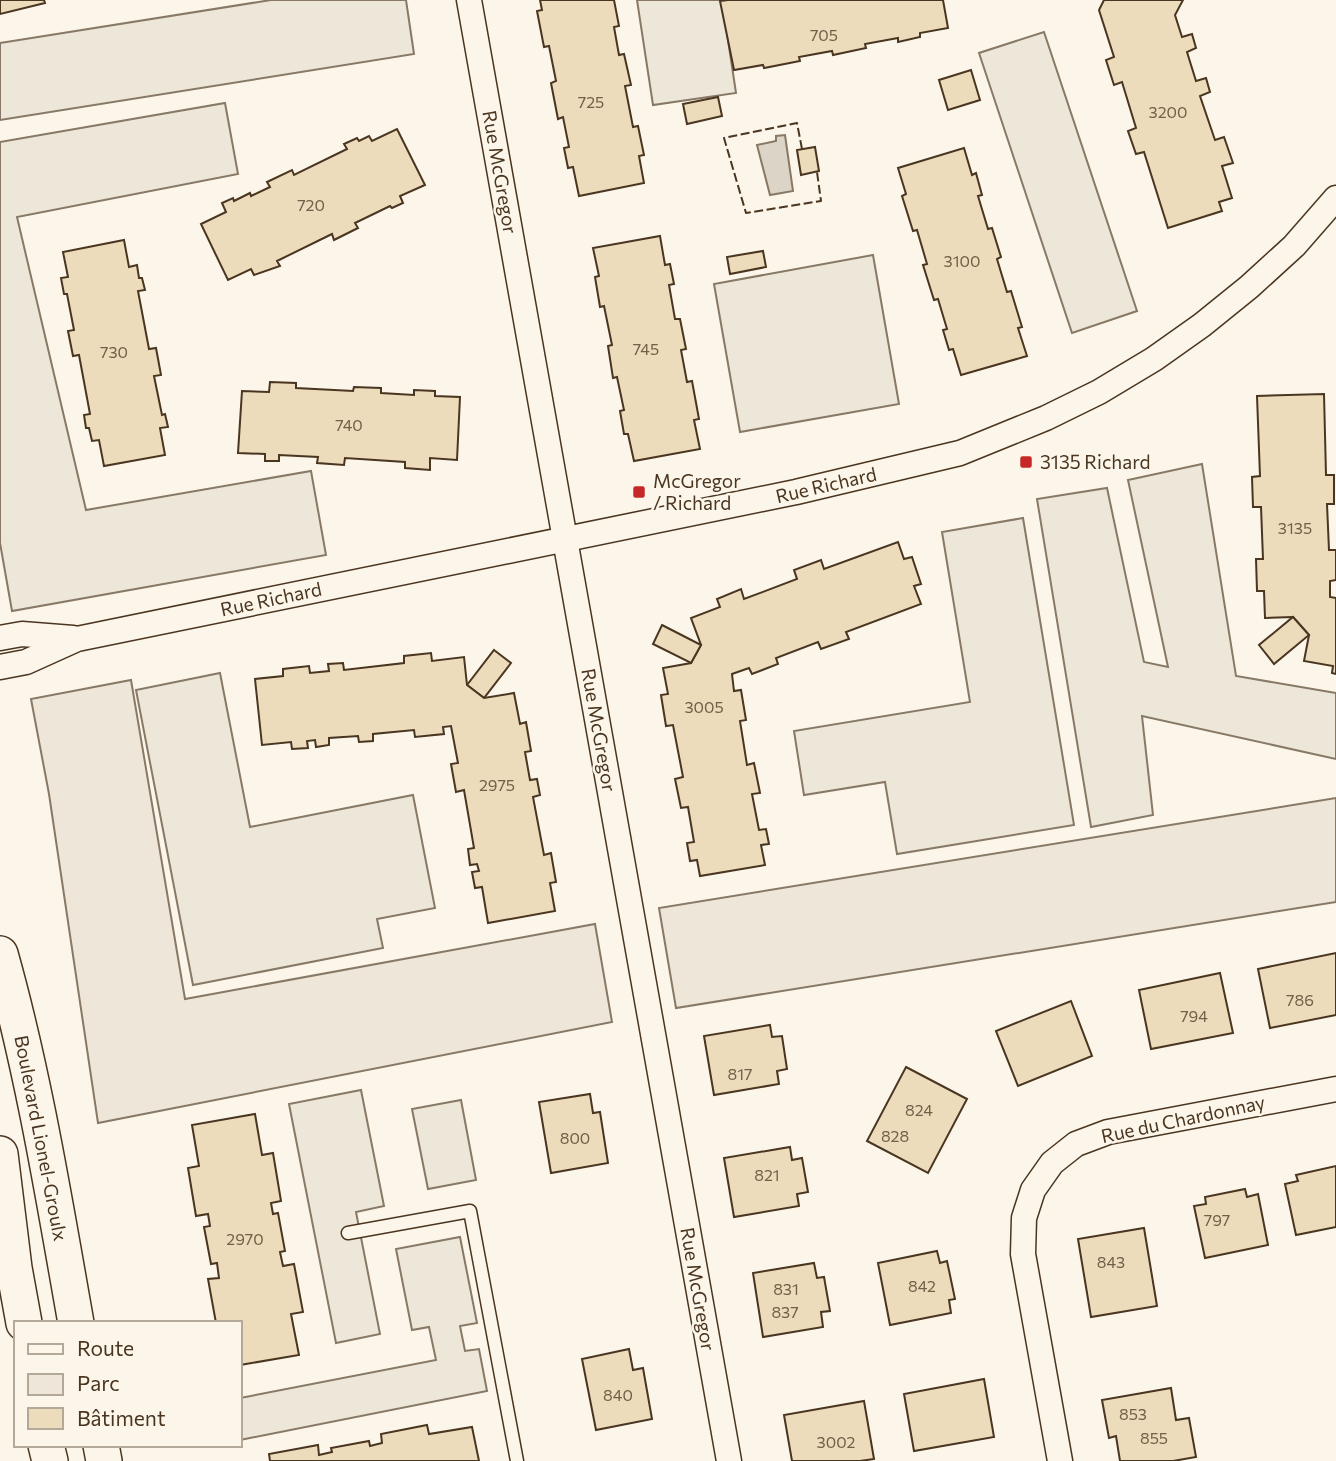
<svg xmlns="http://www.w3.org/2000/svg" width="1336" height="1461" viewBox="0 0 1336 1461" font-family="Commissioner,sans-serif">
  <rect width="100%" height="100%" fill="#fbf6e9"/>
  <g fill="#ede6d9" stroke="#887966" stroke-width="2">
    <path d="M131,680L185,999L595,924L612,1022L98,1123L49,794L31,699Z"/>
    <path d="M1336,798V902L676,1008L659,908Z"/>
  </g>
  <g fill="#ede7d9" stroke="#887966" stroke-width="2">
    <path d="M271,0H406L414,54L0,120V43Z"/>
    <path d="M637,0H722L736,93L653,105Z"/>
    <path d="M1044,32L1137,311L1072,333L979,53Z"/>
    <path d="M225,103L238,174L17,217L86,510L311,471L326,555L12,611L0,543V142Z"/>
    <path d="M873,255L899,404L740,432L714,284Z"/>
    <path d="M1202,464L1236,676L1336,693V759L1142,716L1153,815L1091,827L1037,499L1107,488L1144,662L1168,667L1128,480Z"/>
    <path d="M1023,518L1074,825L897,854L885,782L804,795L794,731L970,702L942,532Z"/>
    <path d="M220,673L250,827L413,795L435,908L377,919L383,948L193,985L136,690Z"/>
    <path d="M361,1090L384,1206L356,1212L380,1334L336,1343L289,1104Z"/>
    <path d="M461,1100L476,1180L428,1189L412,1109Z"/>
    <path d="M460,1237L477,1323L460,1326L465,1351L479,1349L487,1391L240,1440V1398L436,1360L429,1327L412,1330L396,1249Z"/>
  </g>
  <path fill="#dcd4c6" stroke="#887966" stroke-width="2" d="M785,135L793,191L770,195L757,145L776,141V136Z"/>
  <g fill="#ecdcbc" stroke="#4a3520" stroke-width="2">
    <path d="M0,0H44L45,3L0,14Z"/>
    <path d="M540,0H614L619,26L614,27L619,55L624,54L631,85L625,86L633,127L638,126L644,155L639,156L644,183L579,196L573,167L568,168L564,148L569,147L563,117L558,119L551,83L556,81L549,46L544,47L537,11L542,10Z"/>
    <path d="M728,0H943L948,28L920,33V37L898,42V38L865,44L866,48L833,55L832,51L799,57L800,61L764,68L763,65L734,70L720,1Z"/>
    <path d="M1104,0H1183L1175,15L1182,37L1192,34L1196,48L1187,52L1196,81L1206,78L1210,92L1200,96L1215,140L1224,137L1233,163L1222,166L1232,198L1219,202L1222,211L1168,228L1144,152L1136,154L1128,131L1136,128L1122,82L1114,85L1106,60L1114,57L1099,10Z"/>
    <path d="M971,70L980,100L948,110L939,80Z"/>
    <path d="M718,97L722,116L687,124L683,104Z"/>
    <path d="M397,129L425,185L400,196L403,203L392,208L390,206L355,223L358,228L334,240L332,234L277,261L280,266L254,275L251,269L228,280L201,224L226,212L222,203L233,198L234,201L250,193L251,196L270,187L267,182L292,170L294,175L347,149L344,144L357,138L359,141L369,136L372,141Z"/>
    <path d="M815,147L819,171L801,175L797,150Z"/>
    <path d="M964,148L972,175L976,173L982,195L978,196L988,229L992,228L1001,257L997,259L1007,292L1011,291L1022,327L1018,328L1027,356L961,375L953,349L949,350L943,330L947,329L938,299L934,300L923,265L927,264L917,230L913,231L902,196L906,194L898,168Z"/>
    <path d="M660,236L665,265L670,264L674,284L669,285L675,319H680L686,349L681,350L687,382L692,381L699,419L694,420L700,449L634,461L628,434H624L620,411L624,410L617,377L613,378L608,346L612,345L604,306L600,307L595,277L599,276L593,248Z"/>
    <path d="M124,240L129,267L137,265L139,278H142L145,290L138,291L149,349L156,348L161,375L154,376L162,415L165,414L168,427L160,428L165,455L104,466L99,440L92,441L89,428H86L84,415L90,414L79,355L73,356L68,331L74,330L67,294H64L61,278L68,277L63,252Z"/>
    <path d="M763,251L766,267L730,274L727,257Z"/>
    <path d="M270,382L296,383V388L353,391L354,387L381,388V393L414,395V390L435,391V396L460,397L457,460L430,458V470L405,468V462L345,458L344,465L317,463L318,457L279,455V461H265V454L238,453L242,391L269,392Z"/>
    <path d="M1324,394L1326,475H1334V504H1327L1329,550H1336V580L1330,581V597L1336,598V674L1332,673L1333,666L1304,661L1309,635L1293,617L1265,618L1264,591H1257L1256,559H1263L1261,507H1253L1252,477L1260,476L1257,396Z"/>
    <path d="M898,542L904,559L912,557L921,584L914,586L921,604L846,632L849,639L821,649L818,642L776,658L778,664L752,674L749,668L732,674L734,691L741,690L746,720L740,721L747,765L754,763L760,793L752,794L759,830L766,829L769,844L761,845L765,865L700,876L697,860L690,861L687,843L694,842L688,807L681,808L675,779L683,777L673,725L666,726L661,695L668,694L663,668L691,663L701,645L691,618L720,607L717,599L741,589L744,599L797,579L794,570L821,560L824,569Z"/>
    <path d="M1293,617L1309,635L1274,664L1259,645Z"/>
    <path d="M662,625L701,645L691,663L653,644Z"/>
    <path d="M494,650L511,663L484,698L467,685Z"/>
    <path d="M431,653L432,661L464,657L467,685L484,698L514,693L520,724L526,722L531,751L525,752L530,780L537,779L540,795L533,797L544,855L551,853L556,882L550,883L555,911L488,923L482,887L475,888L472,872L479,871L477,864L470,865L468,849L474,848L464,790L456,792L451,764L458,763L451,726L443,727L444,734L415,737L414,730L373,734V741L359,742L358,736L329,738V745L316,747L315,740L307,741L308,748L292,749L291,742L262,745L255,679L283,676V669L309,666L310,673L329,671L328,664L343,663L344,670L404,663V656Z"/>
    <path d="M1336,953V1015L1270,1028L1258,969Z"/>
    <path d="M1220,973L1233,1033L1151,1049L1139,990Z"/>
    <path d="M1071,1001L1092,1056L1018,1086L996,1031Z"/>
    <path d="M770,1025L772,1037L782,1036L787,1069L777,1071L779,1084L714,1095L704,1036Z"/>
    <path d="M906,1067L967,1099L928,1173L867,1141Z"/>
    <path d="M590,1094L593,1113L600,1112L608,1163L551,1173L539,1102Z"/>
    <path d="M255,1114L262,1155L273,1153L281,1201L271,1203L273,1214L278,1213L285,1251L280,1252L283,1266L294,1264L303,1312L291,1314L299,1355L240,1365V1323H216L208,1279L219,1278L217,1263L211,1264L204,1227L210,1226L208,1214L196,1216L188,1168L199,1166L192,1125Z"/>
    <path d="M790,1147L792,1160L802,1158L808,1192L797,1194L799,1206L734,1217L724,1158Z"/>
    <path d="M1336,1166V1227L1296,1235L1285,1184L1298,1181L1296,1175Z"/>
    <path d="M1245,1189L1247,1197L1258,1194L1268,1245L1205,1258L1194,1206L1206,1204L1205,1197Z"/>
    <path d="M1144,1228L1157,1306L1091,1317L1078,1239Z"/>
    <path d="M937,1251L940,1263L947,1261L955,1299L949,1300L951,1313L890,1325L878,1263Z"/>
    <path d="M814,1263L817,1278L824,1277L830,1311L821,1312L823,1327L763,1337L753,1273Z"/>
    <path d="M629,1349L633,1370L643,1368L652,1419L596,1430L582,1359Z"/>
    <path d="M984,1379L994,1437L914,1451L904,1394Z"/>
    <path d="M1171,1388L1176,1420L1189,1418L1196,1457L1173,1461H1120L1116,1436L1109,1438L1102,1400Z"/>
    <path d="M864,1401L874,1459L860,1461H792L784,1415Z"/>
    <path d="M427,1425L429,1434L472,1427L479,1461H270L269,1454L318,1445L319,1455L332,1452L331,1448L369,1441L370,1446L382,1443L381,1434Z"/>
  </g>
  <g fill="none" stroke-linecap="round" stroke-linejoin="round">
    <defs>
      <path id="lane" d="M348,1233L470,1211L517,1461"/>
      <g id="street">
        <path d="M469,0L729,1461"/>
        <path d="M0,638L22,634L73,638"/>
        <path d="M0,667L26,662L77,639L796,492L960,453L1046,418L1099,392L1154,359L1202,325L1249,287L1294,246L1336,198"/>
        <path d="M1060,1461L1023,1254L1024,1218L1033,1190L1052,1163L1076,1144L1108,1132L1336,1089"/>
      </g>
      <g id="secondary">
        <path d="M0,954C34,1075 54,1199 76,1323"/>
        <path d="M0,1154L14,1268L24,1323"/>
        <path d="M46,1445L50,1461"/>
        <path d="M101,1445L104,1461"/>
      </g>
    </defs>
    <use href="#lane" stroke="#4a3520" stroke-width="15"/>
    <use href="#street" stroke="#4a3520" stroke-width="27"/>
    <use href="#secondary" stroke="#4a3520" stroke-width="38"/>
    <use href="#lane" stroke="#fbf6e9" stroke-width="12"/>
    <use href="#street" stroke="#fbf6e9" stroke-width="24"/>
    <use href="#secondary" stroke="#fbf6e9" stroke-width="35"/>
    <path stroke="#4a3520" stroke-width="2" stroke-dasharray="9 3.5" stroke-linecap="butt" d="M802,149L797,123L724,138L746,213L821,201L817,172"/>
  </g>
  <g fill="#c62828" stroke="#fbf6e9" stroke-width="2.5">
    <rect x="1019" y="455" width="14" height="14" rx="3.5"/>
    <rect x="632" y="485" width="14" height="14" rx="3.5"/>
  </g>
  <g text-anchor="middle" stroke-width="5" stroke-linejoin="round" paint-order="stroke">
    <g font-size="16" fill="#725f47">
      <text x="824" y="41">705</text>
      <text x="591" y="108">725</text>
      <text x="1168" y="118">3200</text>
      <text x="311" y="211">720</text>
      <text x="962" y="267">3100</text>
      <text x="646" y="355">745</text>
      <text x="114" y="358">730</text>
      <text x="349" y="431">740</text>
      <text x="1295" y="534">3135</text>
      <text x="704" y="713">3005</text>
      <text x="497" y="791">2975</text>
      <text x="1300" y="1006">786</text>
      <text x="1194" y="1022">794</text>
      <text x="740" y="1080">817</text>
      <text x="919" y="1116">824</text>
      <text x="895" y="1142">828</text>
      <text x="575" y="1144">800</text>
      <text x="767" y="1181">821</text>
      <text x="1217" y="1226">797</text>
      <text x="245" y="1245">2970</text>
      <text x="1111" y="1268">843</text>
      <text x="922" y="1292">842</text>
      <text x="786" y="1295">831</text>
      <text x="785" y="1318">837</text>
      <text x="618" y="1401">840</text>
      <text x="1133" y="1420">853</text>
      <text x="1154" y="1444">855</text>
      <text x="836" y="1448">3002</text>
    </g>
    <g font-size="19" fill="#4a3520" stroke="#fbf6e9">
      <text transform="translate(500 172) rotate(80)" y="7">Rue McGregor</text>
      <text transform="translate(826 485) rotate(-13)" y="7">Rue Richard</text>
      <text transform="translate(271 599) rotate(-12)" y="7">Rue Richard</text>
      <text transform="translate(599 730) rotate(80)" y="7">Rue McGregor</text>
      <text transform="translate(1183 1119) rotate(-12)" y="7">Rue du Chardonnay</text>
      <text transform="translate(41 1138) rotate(79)" y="7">Boulevard Lionel-Groulx</text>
      <text transform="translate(698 1289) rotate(80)" y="7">Rue McGregor</text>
    </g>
    <g font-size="19" fill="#4a3520" stroke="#fbf6e9" text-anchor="start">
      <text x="1040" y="469">3135 Richard</text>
      <text x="653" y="488">McGregor<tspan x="653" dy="22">/ Richard</tspan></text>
    </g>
  </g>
  <rect x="14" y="1321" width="228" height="126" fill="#fbf6e9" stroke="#b4a999" stroke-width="2"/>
  <rect x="28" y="1344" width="35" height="10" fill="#fbf6e9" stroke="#b4a999" stroke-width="2"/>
  <text x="77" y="1356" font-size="21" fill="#4a3520">Route</text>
  <rect x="28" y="1374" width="35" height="21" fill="#ede6d9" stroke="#b4a999" stroke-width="2"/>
  <text x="77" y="1391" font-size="21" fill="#4a3520">Parc</text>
  <rect x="28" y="1408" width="35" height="21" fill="#ecdcbc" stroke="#b4a999" stroke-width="2"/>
  <text x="77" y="1426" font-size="21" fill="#4a3520">Bâtiment</text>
</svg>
